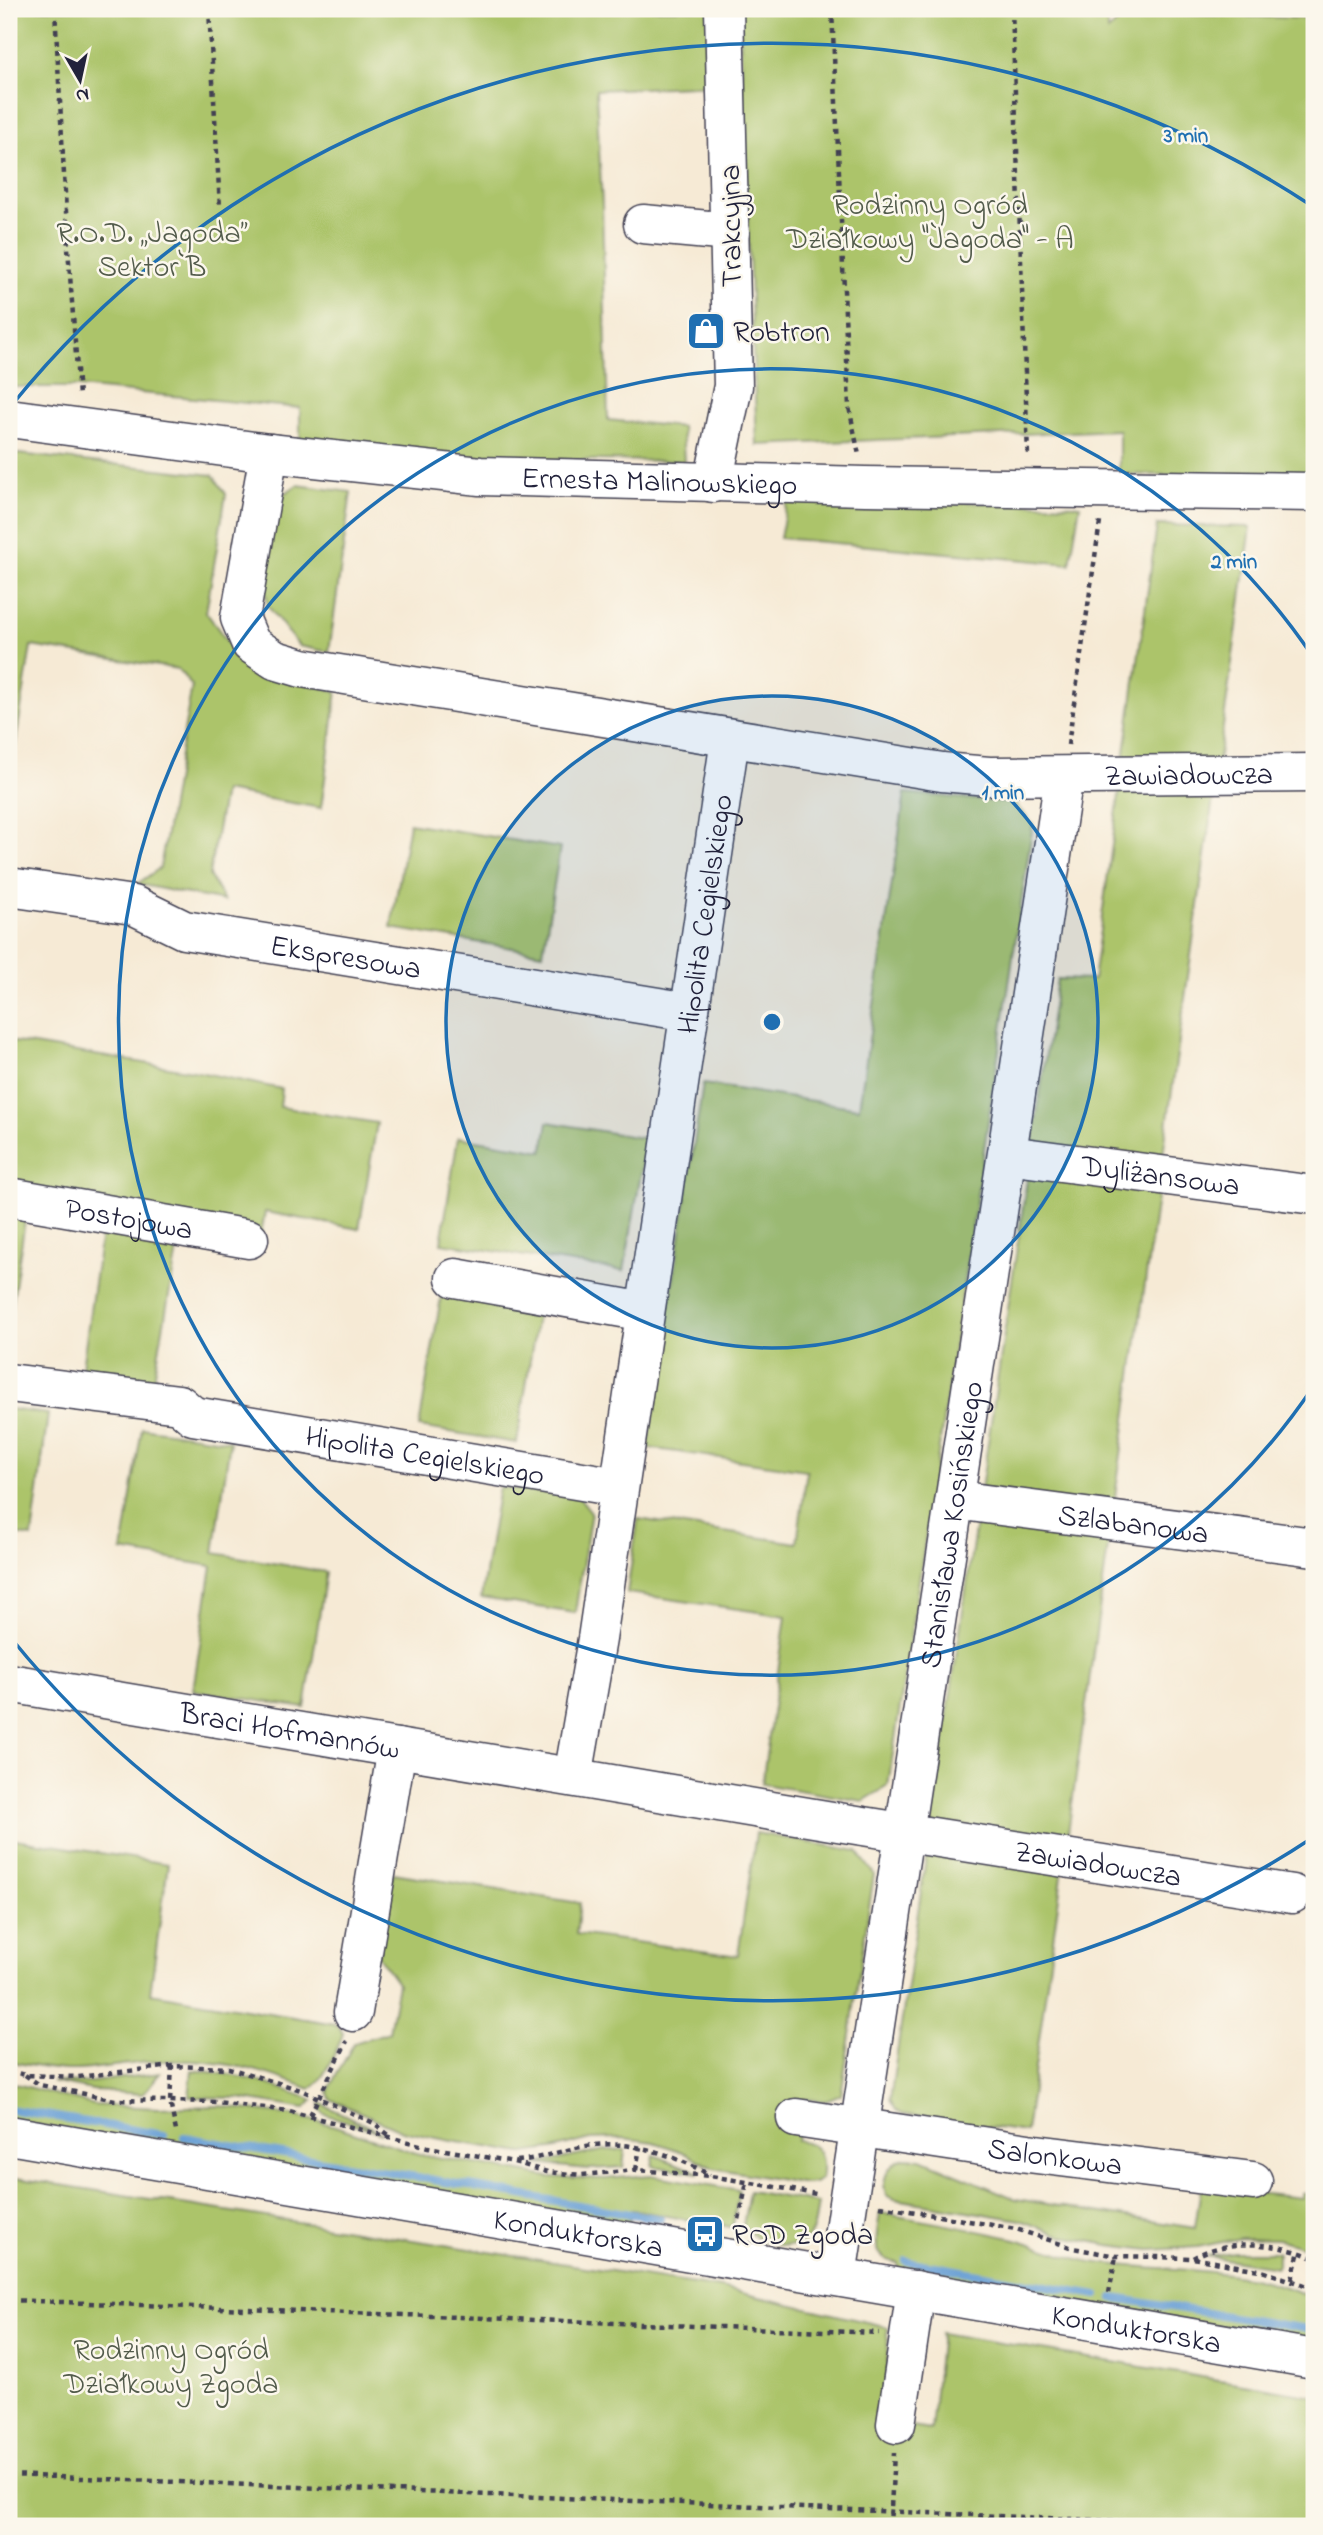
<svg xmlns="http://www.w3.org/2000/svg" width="1323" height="2535" viewBox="0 0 1323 2535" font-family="'Indie Flower',sans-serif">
  <rect width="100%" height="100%" fill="#fbf7ec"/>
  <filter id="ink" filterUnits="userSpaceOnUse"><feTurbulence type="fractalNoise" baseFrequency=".0143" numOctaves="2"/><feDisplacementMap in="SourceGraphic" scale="14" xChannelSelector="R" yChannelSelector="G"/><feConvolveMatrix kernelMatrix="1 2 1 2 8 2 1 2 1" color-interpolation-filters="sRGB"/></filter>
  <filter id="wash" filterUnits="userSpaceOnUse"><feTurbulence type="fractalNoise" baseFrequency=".00686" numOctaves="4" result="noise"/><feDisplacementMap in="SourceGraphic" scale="28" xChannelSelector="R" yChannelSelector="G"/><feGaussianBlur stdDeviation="1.57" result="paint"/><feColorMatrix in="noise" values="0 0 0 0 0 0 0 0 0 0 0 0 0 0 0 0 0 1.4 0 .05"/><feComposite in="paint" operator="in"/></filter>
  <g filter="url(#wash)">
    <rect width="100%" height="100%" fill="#f6ead5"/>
    <g fill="#acc46a" stroke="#677352" stroke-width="2">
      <path d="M9,9H714L717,85L596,90L602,205L608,420L682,427L684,461L488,459L300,440V408L78,387H9Z"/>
      <path d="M739,9H1107L1108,31L1130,12L1314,19V478L1119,474V430L757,445Z"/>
      <path d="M9,453L213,475L226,494L206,612L242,662L264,675L337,691L321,808L224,791L209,875L224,901L137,884L160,868L192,686L178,669L31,646L9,785Z"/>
      <path d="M297,485L351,492L329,652L299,646L268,606L262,571L275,500Z"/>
      <path d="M788,498L1080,505L1070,564L780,538Z"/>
      <path d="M1157,525L1251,527L1026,2132L902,2114L896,2110L890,2100L1057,979L1093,980Z"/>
      <path d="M905,793L1014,803L1033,824L888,1786L863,1801L762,1784L786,1616L627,1593L638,1519L797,1543L807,1470L648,1448L703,1084L859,1108Z"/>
      <path d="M409,823L560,848L543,953L391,928Z"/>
      <path d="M9,1041L193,1071L282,1089L280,1107L377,1123L359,1229L265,1212L258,1252L179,1239L153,1385L81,1375L102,1227L26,1214L9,1326Z"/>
      <path d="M548,1122L647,1139L624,1271L441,1243L458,1137L543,1151Z"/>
      <path d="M443,1285L538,1310L517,1443L419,1427Z"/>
      <path d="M9,1409L48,1414L32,1537L9,1533Z"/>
      <path d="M142,1428L230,1441L214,1553L326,1572L305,1708L193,1690L212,1566L122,1551Z"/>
      <path d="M499,1487L579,1497L591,1512L575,1613L481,1598Z"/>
      <path d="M756,1833L857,1851L874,1874L841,2095L826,2101L805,2099L797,2140C820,2143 825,2158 821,2179L814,2183L806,2184L713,2168L683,2152L654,2142L622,2138L591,2139L552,2149L523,2153L451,2141L403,2131L330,2099L328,2092L330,2087L354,2043L389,2032L398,1984L378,1956L393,1873L580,1903L576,1934L738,1956Z"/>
      <path d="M9,1838L168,1864L150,1993L335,2024L343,2033C339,2046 322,2084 310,2089C256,2068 222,2059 163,2061C135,2062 106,2068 78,2070C55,2071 31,2066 9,2061Z"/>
      <path d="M192,2070C238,2074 270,2083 313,2100L304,2109L239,2098L189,2097Z"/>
      <path d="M160,2073L143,2094L98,2091L51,2082L85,2083Z"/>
      <path d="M9,2082L94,2105L157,2108L219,2106L290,2115L332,2125L419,2154L549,2177L605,2179L651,2175L739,2190L733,2225L730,2227L632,2210L627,2230L9,2120Z"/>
      <path d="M320,2103L382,2133L324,2114L320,2109Z"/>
      <path d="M606,2150H625L623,2167L589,2169L537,2164Z"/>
      <path d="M654,2155L700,2173L652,2166Z"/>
      <path d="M904,2158L921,2159L1016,2199L1195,2228L1201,2187L1301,2198L1302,2193L1314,2196V2250L1278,2239L1241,2238L1198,2247L1150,2250L1109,2245L1063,2236L1021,2220L895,2199L887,2196C879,2180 889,2164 904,2158Z"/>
      <path d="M9,2177L720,2288L888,2327L886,2423L931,2430L941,2333L1314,2396V2526H9Z"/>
      <path d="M749,2191L818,2203C816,2213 816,2228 809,2236C795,2256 754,2241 743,2226Z"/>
      <path d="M880,2213C924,2221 968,2228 1011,2238C1041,2245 1068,2259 1099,2263C1172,2272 1246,2265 1314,2299V2345L896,2274L898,2263C868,2258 877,2235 880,2213Z"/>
      <path d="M1235,2252H1277V2267L1206,2256Z"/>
    </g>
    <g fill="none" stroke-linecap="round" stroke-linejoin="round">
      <g stroke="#659dd4" stroke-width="8">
        <path d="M9,2109L164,2135"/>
        <path d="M184,2137L660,2219"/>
        <path d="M906,2261L1097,2295"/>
        <path d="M1114,2298L1314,2330"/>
      </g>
    </g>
  </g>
  <g filter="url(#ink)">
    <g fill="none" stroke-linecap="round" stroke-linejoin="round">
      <defs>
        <g id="minor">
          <path d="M643,224L730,232"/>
          <path id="s1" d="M9,418L269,453L480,476L865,486L1314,492"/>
          <path id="s2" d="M269,453L240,618L251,644L275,660L302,668L942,772L989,776L1314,773"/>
          <path d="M713,483L733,386L724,9"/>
          <path id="s3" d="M9,887L133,905L184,930L689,1012"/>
          <path id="s4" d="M1008,1155L1314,1195"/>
          <path id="s5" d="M9,1197L249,1239"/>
          <path d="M455,1278L645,1312"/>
          <path id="s6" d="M9,1383L179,1404L193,1416L618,1487"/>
          <path id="s7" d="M955,1500L1314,1547"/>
          <path id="s8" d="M9,1683L838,1822L1292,1894"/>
          <path id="s9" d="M573,1777L597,1639L730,739"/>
          <path d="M353,2012L397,1748"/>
          <path id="s10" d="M796,2118L1028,2153L1253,2181"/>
          <path id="s11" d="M9,2135L1314,2359"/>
          <path id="s12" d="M837,2276L1064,776"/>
          <path d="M896,2424L916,2290"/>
        </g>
      </defs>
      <use href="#minor" stroke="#424052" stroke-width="41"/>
      <g stroke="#424052" stroke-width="4.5" stroke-dasharray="5 5" stroke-linecap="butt">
        <path d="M55,9L68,248L79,396"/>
        <path d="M209,9L220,208"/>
        <path d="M832,9L849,407L859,455"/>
        <path d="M1012,9L1028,456"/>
        <path d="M1068,745L1100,522"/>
        <path d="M172,2066L170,2102L176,2131"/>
        <path d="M9,2071L25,2075L78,2077L172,2066L229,2068L301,2090L374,2123L390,2136"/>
        <path d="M25,2075L40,2085L115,2100L217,2102L289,2111L428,2147L514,2162L547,2172L582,2175L636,2170L662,2172L711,2176L816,2194"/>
        <path d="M310,2115L347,2041"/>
        <path d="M517,2161C539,2159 559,2151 581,2147C627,2138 670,2153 710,2175"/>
        <path d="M636,2170L640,2147"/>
        <path d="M880,2206L1016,2229L1073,2248L1116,2256L1193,2258L1259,2270L1314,2288"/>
        <path d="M737,2229L747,2182"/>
        <path d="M1193,2258C1228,2237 1279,2243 1314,2258"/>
        <path d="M1292,2279L1299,2251"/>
        <path d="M1109,2293L1116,2256"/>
        <path d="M9,2300L879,2333"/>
        <path d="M9,2475L1239,2526"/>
        <path d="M890,2526L894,2453"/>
      </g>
      <use href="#minor" stroke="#fff" stroke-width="38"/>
    </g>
  </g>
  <circle cx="772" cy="1022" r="326" fill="#1f6fb2" fill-opacity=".12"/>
  <g fill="none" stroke="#1f6fb2" stroke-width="3.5">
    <circle cx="772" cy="1022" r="326"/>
    <path d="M1313 1387A653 653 0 1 1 1313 657"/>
    <path d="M1312 1838A979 979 0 0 1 11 1638M11 406A979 979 0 0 1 1312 206"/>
  </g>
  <defs>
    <symbol id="shop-square" viewBox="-11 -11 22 22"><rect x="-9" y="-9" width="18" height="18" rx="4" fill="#1f6fb2" stroke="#fbf7ec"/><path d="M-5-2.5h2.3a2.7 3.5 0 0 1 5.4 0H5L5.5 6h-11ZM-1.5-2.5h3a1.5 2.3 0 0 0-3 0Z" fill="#fff"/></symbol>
    <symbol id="bus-square" viewBox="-11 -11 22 22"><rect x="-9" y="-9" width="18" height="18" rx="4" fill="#1f6fb2" stroke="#fbf7ec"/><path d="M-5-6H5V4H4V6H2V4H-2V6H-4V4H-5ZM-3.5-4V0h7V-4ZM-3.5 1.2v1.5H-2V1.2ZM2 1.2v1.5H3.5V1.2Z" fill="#fff"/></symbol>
  </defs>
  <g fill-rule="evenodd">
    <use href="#shop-square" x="684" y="309" width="44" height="44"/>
    <use href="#bus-square" x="683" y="2212" width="44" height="44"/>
  </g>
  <g text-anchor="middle" stroke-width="5" stroke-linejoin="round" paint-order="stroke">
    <g font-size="30" fill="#525b4b" stroke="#fbf7ec">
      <text x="930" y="214">Rodzinny Ogród<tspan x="930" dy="34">Działkowy "Jagoda" - A</tspan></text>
      <text x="152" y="242">R.O.D. „Jagoda”<tspan x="152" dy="34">Sektor B</tspan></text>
      <text x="171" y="2359">Rodzinny Ogród<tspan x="171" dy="34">Działkowy Zgoda</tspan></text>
    </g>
    <g font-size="30" fill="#22223b" stroke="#fbf7ec">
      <text transform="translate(730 226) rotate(-91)" y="10">Trakcyjna</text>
      <text dy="10" stroke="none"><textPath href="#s1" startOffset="654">Ernesta Malinowskiego</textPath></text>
      <text dy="10" stroke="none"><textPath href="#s2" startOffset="1148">Zawiadowcza</textPath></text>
      <text dy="10" stroke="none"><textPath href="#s9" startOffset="873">Hipolita Cegielskiego</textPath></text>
      <text dy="10" stroke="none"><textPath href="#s3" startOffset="346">Ekspresowa</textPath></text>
      <text dy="10" stroke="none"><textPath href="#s4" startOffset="154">Dyliżansowa</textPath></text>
      <text dy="10" stroke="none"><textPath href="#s5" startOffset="122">Postojowa</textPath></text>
      <text dy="10" stroke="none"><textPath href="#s6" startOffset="425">Hipolita Cegielskiego</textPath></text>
      <text dy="10" stroke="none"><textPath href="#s7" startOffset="180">Szlabanowa</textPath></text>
      <text dy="10" stroke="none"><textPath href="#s12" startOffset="760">Stanisława Kosińskiego</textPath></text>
      <text dy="10" stroke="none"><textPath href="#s8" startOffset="285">Braci Hofmannów</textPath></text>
      <text dy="10" stroke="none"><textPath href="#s8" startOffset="1104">Zawiadowcza</textPath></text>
      <text dy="10" stroke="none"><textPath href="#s10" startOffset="262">Salonkowa</textPath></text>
      <text dy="10" stroke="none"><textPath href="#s11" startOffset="578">Konduktorska</textPath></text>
      <text dy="10" stroke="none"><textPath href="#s11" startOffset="1144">Konduktorska</textPath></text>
    </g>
    <g font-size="30" fill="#22223b" stroke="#fbf7ec" text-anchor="start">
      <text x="733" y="341">Robtron</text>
      <text x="732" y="2244">ROD Zgoda</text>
    </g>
  </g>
  <circle cx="772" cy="1022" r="10" fill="#1f6fb2" stroke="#fbf7ec" stroke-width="3.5"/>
  <g font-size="21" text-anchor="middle" font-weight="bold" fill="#1f6fb2" stroke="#fbf7ec" stroke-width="5" stroke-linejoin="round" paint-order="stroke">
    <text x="1186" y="142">3 min</text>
    <text x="1234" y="568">2 min</text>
    <text x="1003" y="799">1 min</text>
  </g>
  <rect width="1323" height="2535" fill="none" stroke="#fbf7ec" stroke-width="35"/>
  <g transform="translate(80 80) rotate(171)" stroke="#fbf7ec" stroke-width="5" paint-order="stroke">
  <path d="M0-5L12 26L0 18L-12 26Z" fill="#22223b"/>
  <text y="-10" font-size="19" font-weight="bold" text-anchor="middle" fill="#22223b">N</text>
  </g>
</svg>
